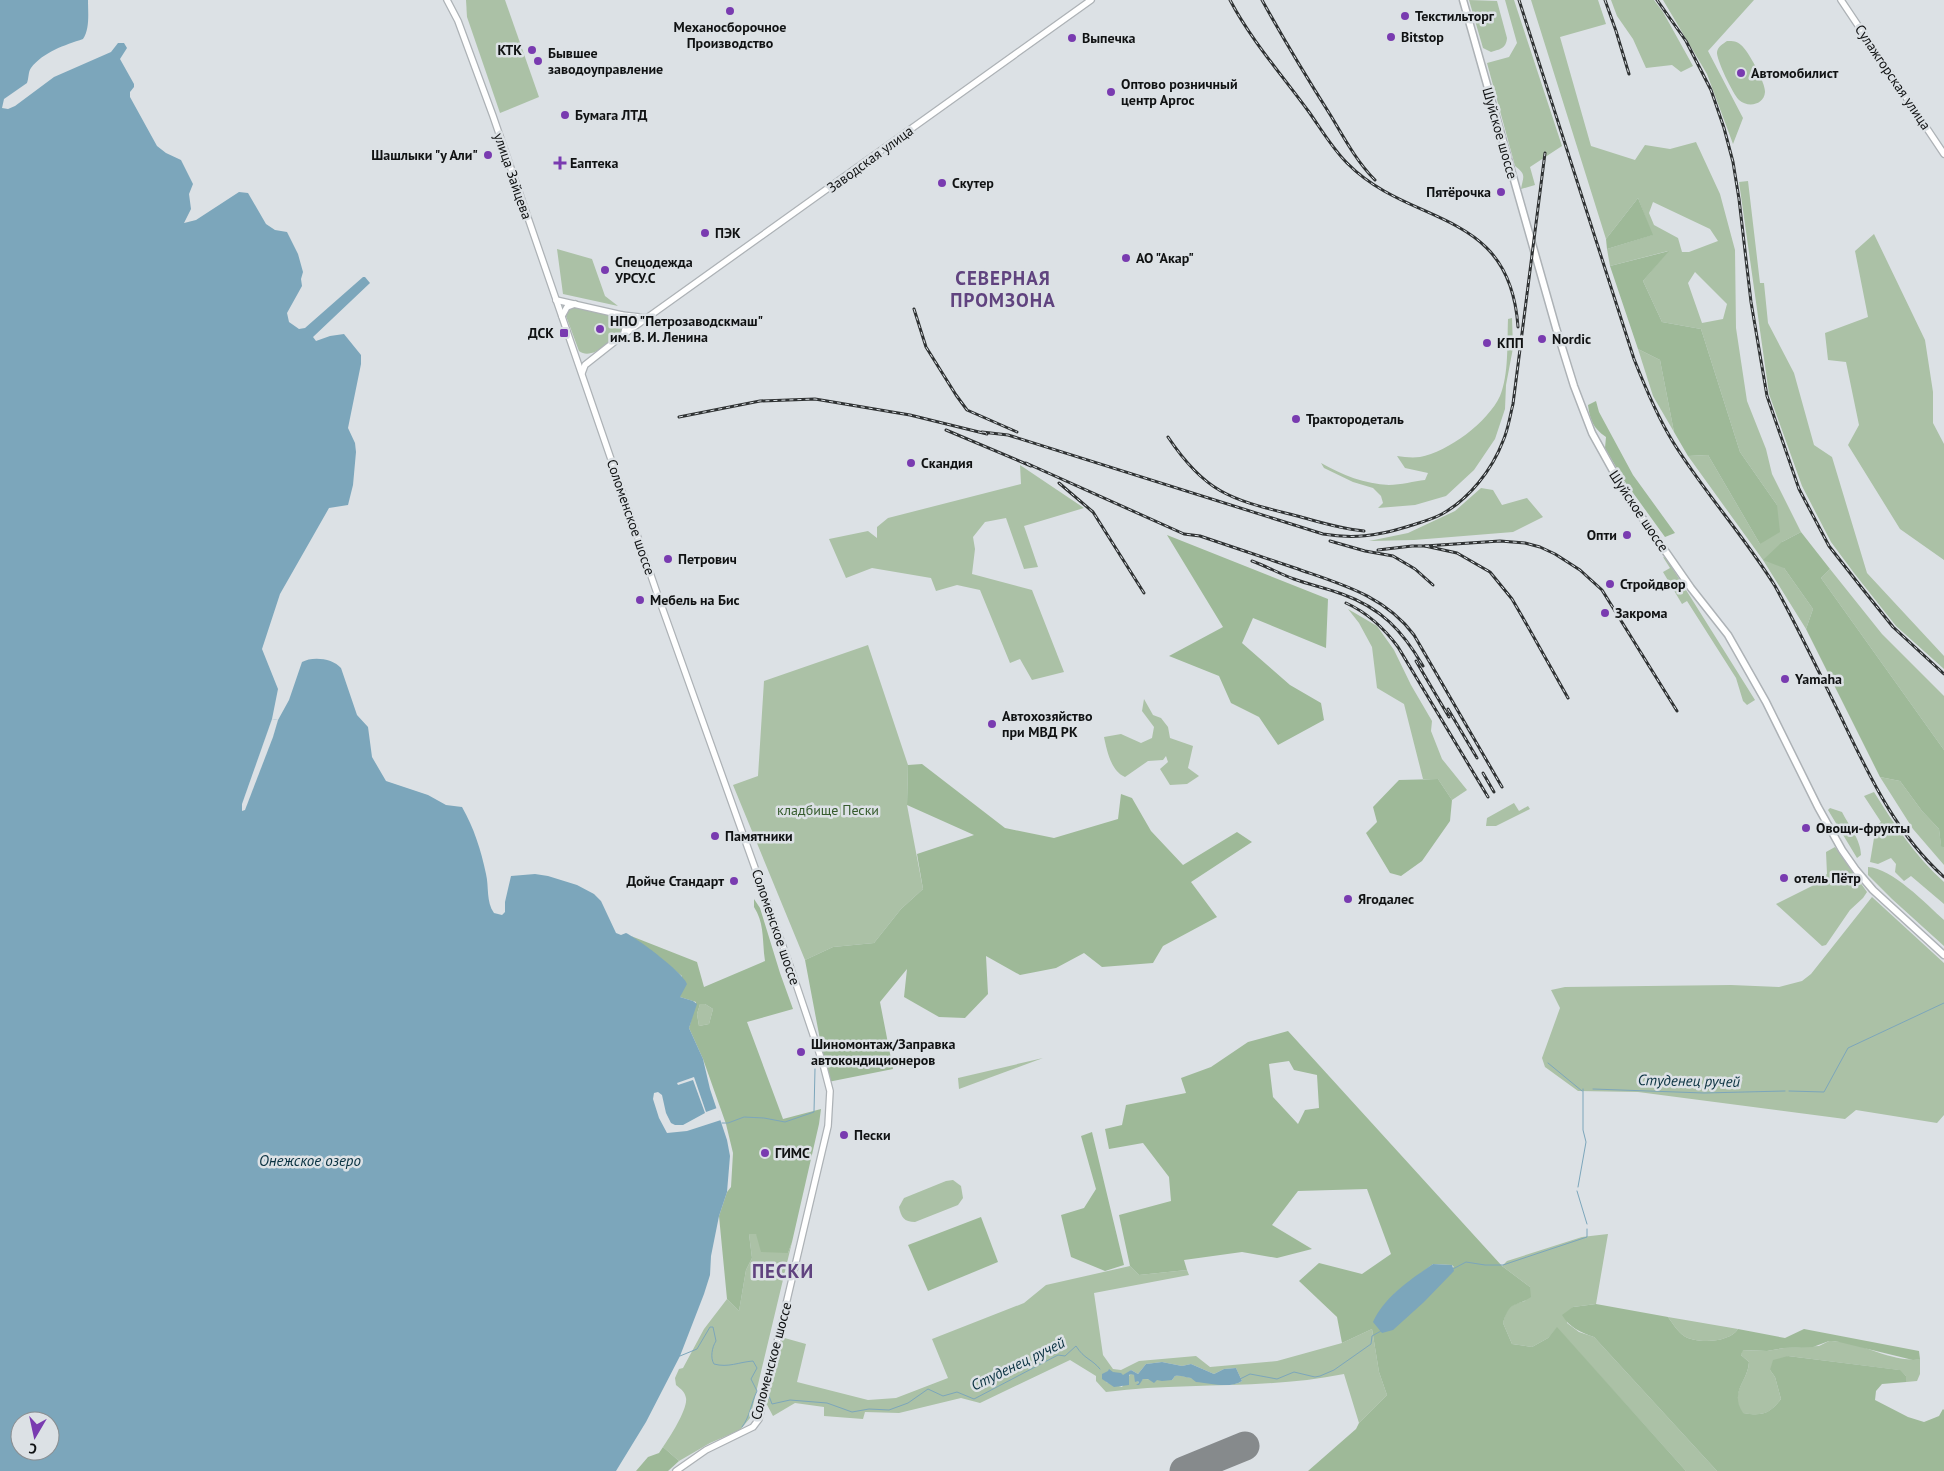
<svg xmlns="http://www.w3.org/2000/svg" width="1944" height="1471" viewBox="0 0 1944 1471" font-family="'PT Sans',sans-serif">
  <rect width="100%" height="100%" fill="#dce1e5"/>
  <g fill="#abc1a6" fill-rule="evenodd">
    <path d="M466,0H505L539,97L500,113L467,17Z"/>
    <path d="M1469,0L1497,1L1507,38C1506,49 1500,49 1491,52L1483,48Z"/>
    <path d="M1505,0H1514L1562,146L1530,167L1535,185L1521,189C1523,177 1527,175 1515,166L1487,63L1509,57L1517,43Z"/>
    <path d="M1531,0H1598L1606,24L1560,37L1591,146L1635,160L1645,145L1670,149L1696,142L1720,194L1735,250L1736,328L1747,401L1766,449L1772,474L1801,532L1782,542L1784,568L1813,609L1806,629L1763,560L1688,456L1708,455L1760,544L1777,505L1740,452L1701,329L1662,322L1643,281L1668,251L1610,266L1607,249L1652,235L1638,198L1606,239ZM1653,202L1710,229L1718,241L1689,252H1682L1678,238L1654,225L1649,213ZM1695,272L1727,304L1723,319L1702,323L1688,283Z"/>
    <path d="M1611,0H1654L1663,12L1693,66L1681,72L1672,65L1646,68L1633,39L1617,16Z"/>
    <path d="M1663,0H1754L1708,51L1743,118L1733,144L1707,74Z"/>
    <path d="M1727,41C1733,41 1737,41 1741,45C1748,50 1766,84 1765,92C1764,105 1748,108 1739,100C1733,94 1716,59 1717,52C1718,46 1723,44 1727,41Z"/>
    <path d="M1748,181L1760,283H1764L1768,323L1794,373L1814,445L1832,457L1867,573L1944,656V669L1896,626L1854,573L1831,542L1802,486L1769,394L1739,182Z"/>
    <path d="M1874,234L1925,340L1933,392V423L1944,444V560L1900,529L1848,445L1859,425L1846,362L1828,360L1825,333L1868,317L1855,251Z"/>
    <path d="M557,249L592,259L605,296L618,306L563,294Z"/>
    <path d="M575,307L619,318L623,323L621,333C610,341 592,361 579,351L566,316L569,310Z"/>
    <path d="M1512,318L1513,348L1506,385L1505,409L1495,439L1474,470L1446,496L1415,505L1378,508L1383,503L1381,496L1373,488L1353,482L1324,468L1321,463C1342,475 1365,484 1389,485C1401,485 1414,481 1425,480L1428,473L1405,468L1397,456C1404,457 1412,458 1420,457C1448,452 1488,422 1500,396C1509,375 1507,342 1508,319Z"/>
    <path d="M1638,349L1660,360L1674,432L1653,396Z"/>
    <path d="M1020,465L1084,508L1024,526L1038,567L1024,569L1006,518L985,522L973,537L975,549L972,574L1032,590L1064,672L1032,680L1020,659L1010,663L980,590L957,585L936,591L931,578L872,568L846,578L829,539L868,531L877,538V527L888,518L1021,484Z"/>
    <path d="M1481,488L1493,490L1502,505L1527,498L1543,517L1513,532L1414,540L1369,541L1408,533L1455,511Z"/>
    <path d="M1663,557L1666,558L1755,700L1747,705L1743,701L1736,678L1687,601L1682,604L1663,572L1670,568Z"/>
    <path d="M1830,569L1882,634L1944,696V750L1821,578Z"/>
    <path d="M1348,609L1377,626L1394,650L1411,685L1432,721L1431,731L1442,759L1467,790L1452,800L1438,779H1423L1404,704L1377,688L1372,647L1359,623Z"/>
    <path d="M868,645L908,765L907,805L923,889L901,909L874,943L833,947L805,960L733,785L758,776L764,681Z"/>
    <path d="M1144,699L1153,715L1161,718L1168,727L1170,738L1193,746L1188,768L1199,776L1187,784L1170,785L1160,769L1168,762L1166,756L1163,760L1148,761L1125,777C1111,771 1107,751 1104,737L1121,734L1141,743L1152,738L1154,727L1142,711Z"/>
    <path d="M1880,777L1900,781L1922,811L1939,829L1941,845L1944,848V865L1913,829Z"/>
    <path d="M1874,792C1894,824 1915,856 1944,882V904L1911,876L1904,881L1895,872L1896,864L1891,858L1878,864L1870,862L1876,826L1881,822L1864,796Z"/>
    <path d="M1514,803L1519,811L1528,806L1530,809L1496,826H1486L1487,818Z"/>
    <path d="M1830,808L1842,812C1848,824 1861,840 1861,855L1857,858L1828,810Z"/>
    <path d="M1835,847L1867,892L1863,898L1850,910L1826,945L1822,946L1776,904L1812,886L1827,874L1826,852Z"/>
    <path d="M1868,867C1892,868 1926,904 1944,920V946L1892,899L1868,875Z"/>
    <path d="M1872,897L1944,963V1115L1937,1123L1856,1110L1845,1119L1638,1092L1578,1091L1545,1067L1542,1058L1560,1008L1551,990L1565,987L1731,985L1779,987L1802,981L1811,974Z"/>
    <path d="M700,1004H705L713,1009L709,1024L699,1026L697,1014Z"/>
    <path d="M1043,1058L959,1089L958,1078Z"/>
    <path d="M953,1180L961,1186L963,1198L958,1205L915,1222C904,1222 901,1217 899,1207L904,1198L946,1181Z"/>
    <path d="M749,1234H756L788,1253L792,1242L750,1418L740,1430L710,1443L679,1461L663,1447C670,1437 688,1409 686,1398C685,1392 681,1389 676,1385L675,1378L679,1369L683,1368L704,1329L727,1299L739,1311L746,1270L752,1258Z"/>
    <path d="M1608,1234L1596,1304L1573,1307L1567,1323L1579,1332L1594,1337L1717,1471H1686L1557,1328L1548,1338L1532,1347L1512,1344L1503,1323C1507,1308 1509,1305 1525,1301L1530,1287L1502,1266L1507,1261L1582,1237Z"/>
    <path d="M1130,1266L1139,1275L1187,1270L1189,1275L1094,1293L1103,1355L1113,1369L1121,1370L1139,1361L1196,1356L1210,1367L1277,1361L1342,1343L1372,1329L1379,1372L1387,1395L1359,1423L1344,1374C1265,1390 1185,1382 1106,1392L1096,1381V1376L1070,1360L980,1403L961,1398L899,1413L865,1412L863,1419L824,1416V1407L795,1403L773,1416L765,1401L781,1337L806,1344L797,1382L868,1400L896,1398L948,1378L932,1339L1024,1303L1046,1285ZM1162,1362L1182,1366L1191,1364L1214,1374L1224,1369L1236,1368L1242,1381C1229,1390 1206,1380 1191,1378C1186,1377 1181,1375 1175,1376L1172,1380L1143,1379L1137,1385L1139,1383L1134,1375L1131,1373L1122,1387L1106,1382L1108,1371L1123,1376L1131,1370L1138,1374L1146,1364Z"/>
    <path d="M1668,1317L1738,1329C1729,1343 1697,1344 1684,1336C1678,1332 1673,1324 1668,1317Z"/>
    <path d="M1829,1341C1860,1340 1889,1363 1920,1359V1374L1917,1381L1906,1382V1376L1899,1370L1788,1356L1770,1370L1775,1377L1781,1399C1769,1415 1762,1416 1742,1413C1729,1391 1748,1382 1749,1362L1741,1355L1742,1350L1767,1351L1784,1348L1819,1346Z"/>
  </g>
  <g fill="#9eb998" fill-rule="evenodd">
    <path d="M1638,198L1653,235L1607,249L1606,239Z"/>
    <path d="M1669,251L1643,281L1662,322L1701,329L1740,452L1777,505L1780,532L1760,544L1708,455L1688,456L1674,432L1660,360L1638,349L1610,266Z"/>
    <path d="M1596,401L1599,412L1633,475L1675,533L1665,537L1623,479L1605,448L1606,437C1593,428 1590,420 1588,405Z"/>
    <path d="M1801,532L1830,569L1821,578L1944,750V848L1941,846L1939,829L1922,811L1900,781L1880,777L1806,629L1813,609L1784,568L1763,560L1782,542Z"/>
    <path d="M1167,535L1328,599L1326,648L1253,618L1242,643L1290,685L1321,703L1324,720L1278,745L1259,717L1231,703L1219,676L1169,656L1223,627Z"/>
    <path d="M922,764L1005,828L1054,838L1118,819L1121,794L1132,798L1151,831L1183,865L1237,832L1252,842L1191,882L1217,917L1163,946L1153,963L1102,967L1084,953L1056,968L1020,975L986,956L988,994L965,1018L939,1017L904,997L907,969L880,1002L893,1069L828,1082L805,960L833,947L874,943L901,909L923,889L917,854L974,835L907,805L908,765Z"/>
    <path d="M1438,779L1452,800L1450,821L1422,861L1401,876L1390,873L1366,833L1377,822L1373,807L1399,780Z"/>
    <path d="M754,899L760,908L780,973L793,1009L747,1022L783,1119L821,1109L819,1124L792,1242L788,1253L761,1252L756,1234H749L752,1258L746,1270L739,1311L727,1299L719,1216L727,1192L731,1187L733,1153L726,1124L703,1059L689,1028L696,1002L680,997L682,976L631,936L697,962L704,987L765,961C762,942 765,924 754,907ZM700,1004H705L713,1009L709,1024L699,1026L697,1014Z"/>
    <path d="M1288,1031L1502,1266L1530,1287L1531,1297C1514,1308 1510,1300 1503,1323L1512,1344L1532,1347L1548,1338L1557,1327L1686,1471H1308L1356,1429L1359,1423L1387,1395L1379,1372L1372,1329L1342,1343L1337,1317L1299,1281L1319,1263L1362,1274L1391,1254L1367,1189L1298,1191L1272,1225L1312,1249L1277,1258L1242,1252L1184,1260L1187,1270L1139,1275L1130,1266L1119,1215L1171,1201L1169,1177L1143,1143L1109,1149L1105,1129L1122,1125L1126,1105L1186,1093L1181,1078L1211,1067L1248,1042ZM1289,1061L1294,1070L1317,1075L1319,1108L1305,1110L1298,1124L1273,1097L1269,1064ZM1433,1264L1452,1265L1454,1267L1394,1294Z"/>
    <path d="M1092,1132L1124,1265L1105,1271L1071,1257L1061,1215L1084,1208L1096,1189L1081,1136Z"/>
    <path d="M981,1217L998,1262L928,1291L908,1245Z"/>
    <path d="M1596,1304L1668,1317C1673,1324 1678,1332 1684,1336C1697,1344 1729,1343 1738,1329L1785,1338L1804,1329L1919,1351L1920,1359L1913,1360L1835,1341H1829L1813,1347L1784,1348L1767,1351L1743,1350L1741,1355L1749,1362C1748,1382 1729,1391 1743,1413C1761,1416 1769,1415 1781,1399L1775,1377L1770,1370L1773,1360L1788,1356L1900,1370L1906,1376V1382L1882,1384L1876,1391L1875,1400L1908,1417L1924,1422L1939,1416L1943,1409L1944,1410V1471H1717L1594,1337C1580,1332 1570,1328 1562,1315L1573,1307Z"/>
    <path d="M663,1447L679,1461L668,1471H636L648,1457L659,1453Z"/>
  </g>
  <g fill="#7ca6bb" fill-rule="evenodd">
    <path d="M0,0H88C88,12 90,29 83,39C65,45 43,52 31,68C28,72 29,78 27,83L4,99L2,108L8,109L15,106L54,77L111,52L118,43H124L127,48L120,59L134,84V87L130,92V97L157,146L166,153L181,160L193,184L189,194L191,209L184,223L196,220L239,192L248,193L266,224L275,230L287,232L298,254L303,272L301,279L302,286L287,313L289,322L299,329L305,328L363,277H365L370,283L313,337L316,341L330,336L344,334L361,355V364L348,428L355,443L356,452L353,485L348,505L329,508L280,594L262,649L278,689L272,719L278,720L289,700L302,662C312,656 333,658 341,668L357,715L368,727L372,757L386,781L428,795L446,805L462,807C474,828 481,850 486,874C489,886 486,902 494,913L502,915L505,912V902L511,876L535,874L548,876L577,885L594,894L601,901L616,933L621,935L626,933C637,938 685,974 687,984L680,997L693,1001L697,1004L689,1028L703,1059L710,1089L727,1140L730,1156L727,1192L719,1216L711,1256L710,1275L704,1294L680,1356L646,1422L616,1471H0ZM20,1421H50V1451H20Z"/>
    <path d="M1433,1264L1452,1265L1454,1271L1424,1302L1393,1330L1382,1333L1373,1322C1385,1296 1410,1280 1433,1264Z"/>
    <path d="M1162,1362L1182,1366L1191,1364L1214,1374L1224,1369L1236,1368L1242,1381C1230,1389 1209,1383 1196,1382L1191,1378C1186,1378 1181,1375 1175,1376L1172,1380L1162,1381L1157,1380L1154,1383L1148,1379H1143L1139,1385H1136L1139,1383L1138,1381L1135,1382L1134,1375L1131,1374L1129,1375V1385L1114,1387L1102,1379V1374L1108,1371L1109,1369L1113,1372L1121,1373L1123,1375L1131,1370L1138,1374L1146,1364Z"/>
  </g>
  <g fill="#dce1e5">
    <path d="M272,719L278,720L273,737L245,810L242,811V804Z"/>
    <path d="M694,1077L706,1112L717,1108L721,1120L687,1131L667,1133L659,1118L653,1099L654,1093L658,1092L662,1095L666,1113L671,1123L675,1125H683L705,1113L693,1080L678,1085L677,1083Z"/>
  </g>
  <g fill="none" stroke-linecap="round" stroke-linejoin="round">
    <g stroke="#7ca6bb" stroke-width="1">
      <path d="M1548,1063L1582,1091"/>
      <path d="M1593,1089L1704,1093L1785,1091"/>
      <path d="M1789,1091L1824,1092L1848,1048L1944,1003"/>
      <path d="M722,1123H728L744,1117L764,1118L785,1122L814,1112L815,1069"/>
      <path d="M1578,1187L1586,1142L1583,1130V1089"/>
      <path d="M1577,1191L1587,1224"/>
      <path d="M1453,1269L1466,1262L1485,1265H1503L1587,1237V1229"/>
      <path d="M680,1356L697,1349L710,1327H713L716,1341C712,1347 710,1358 714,1364C728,1368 739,1362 753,1361L757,1368L751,1379L757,1391C751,1403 750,1417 742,1427"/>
      <path d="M1240,1379L1250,1374L1277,1379L1294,1372L1315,1377L1320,1376L1334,1370L1371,1344L1372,1336L1381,1331"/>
      <path d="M769,1396L772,1404L790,1400L827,1403L852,1412L869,1409L889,1410L908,1403L928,1389L943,1396L957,1392L974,1399L1058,1355L1065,1356L1076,1346C1084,1359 1092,1359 1100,1369"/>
    </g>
    <path stroke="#868a8c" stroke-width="29" d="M1184,1471L1245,1446"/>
    <defs>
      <g id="secondary">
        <path d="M447,0L458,21L493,116L658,596L791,969L823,1064L830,1091L828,1126L759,1419L753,1427L706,1450L676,1471"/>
        <path d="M1841,0L1944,154"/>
        <path d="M556,300L622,315L648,318"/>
        <path d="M622,315L626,325L624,333"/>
        <path d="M562,316L567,307L575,304"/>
        <path d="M582,373L585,365L623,335L1091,0"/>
      </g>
      <path id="primary" d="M1463,0L1556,328L1574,386L1592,433L1627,496L1691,588L1728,635L1766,702L1818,807L1842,850L1856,870L1873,890L1944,955"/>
    </defs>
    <use href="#secondary" stroke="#adb2b6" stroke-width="8"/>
    <use href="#primary" stroke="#adb2b6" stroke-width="9"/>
    <use href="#secondary" stroke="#fff" stroke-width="5.5"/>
    <use href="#primary" stroke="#fff" stroke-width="6"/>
    <defs>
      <g id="rail">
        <path d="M1230,0C1251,40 1282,75 1309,112C1321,129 1332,148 1347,163C1411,228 1510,207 1518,327"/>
        <path d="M1262,0C1284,40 1307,78 1331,116C1344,138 1357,162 1375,180"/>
        <path d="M1519,0L1634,359C1645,387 1657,416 1673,442C1704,492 1744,536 1775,586C1798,628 1819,672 1840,715C1868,773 1895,833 1944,877"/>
        <path d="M1605,0L1616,31L1629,74"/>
        <path d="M1657,0L1686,41L1711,90L1724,128L1733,162L1739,199L1751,302L1767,396L1799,489L1829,546L1861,587L1893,627L1944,674"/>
        <path d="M914,309L926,347L956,395L967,410L1017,432"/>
        <path d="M679,417L760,401L815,399L910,415L987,434"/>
        <path d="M946,430L1031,466"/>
        <path d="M982,432L1008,435L1323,534C1353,539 1377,536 1406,527C1418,523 1431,520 1442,514C1469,499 1492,470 1503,441C1508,430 1510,416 1513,404L1545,153"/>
        <path d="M1168,437C1208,497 1235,500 1301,517C1322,523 1342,529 1364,531"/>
        <path d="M1026,463L1184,534L1200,536C1232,547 1263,557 1295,568C1340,584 1384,595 1414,635L1502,787"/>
        <path d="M1059,483L1093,512L1144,593"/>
        <path d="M1330,541L1365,551L1393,556L1415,569L1433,585"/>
        <path d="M1425,546L1500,541L1525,543L1540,547L1555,554L1580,570L1602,590L1677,711"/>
        <path d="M1378,550L1412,546H1425L1457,553L1490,572L1512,599L1523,618L1568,698"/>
        <path d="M1252,561C1266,566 1280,574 1294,579C1310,585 1326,588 1342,594C1381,608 1402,630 1423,666"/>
        <path d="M1346,603C1368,613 1384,628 1398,647L1488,797"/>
        <path d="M1416,661L1449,717"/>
        <path d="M1448,709L1477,758"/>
        <path d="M1483,773L1494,792"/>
      </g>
    </defs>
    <use href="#rail" stroke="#2f3233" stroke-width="3"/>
    <use href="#rail" stroke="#dce1e5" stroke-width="1" stroke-dasharray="4" stroke-linecap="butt"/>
  </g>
  <g fill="#793bb0" stroke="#dce1e5" stroke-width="2">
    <circle cx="730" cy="11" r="5"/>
    <circle cx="1405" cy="16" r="5"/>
    <circle cx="1391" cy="37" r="5"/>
    <circle cx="1072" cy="38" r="5"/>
    <circle cx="532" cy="50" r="5"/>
    <circle cx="538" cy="61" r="5"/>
    <circle cx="1741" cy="73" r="5"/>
    <circle cx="1111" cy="92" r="5"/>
    <circle cx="565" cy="115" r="5"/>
    <circle cx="488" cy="155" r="5"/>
    <path d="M557.5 155.5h5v5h5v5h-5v5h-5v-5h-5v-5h5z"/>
    <circle cx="942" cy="183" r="5"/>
    <circle cx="1501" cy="192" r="5"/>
    <circle cx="705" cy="233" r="5"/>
    <circle cx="1126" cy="258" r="5"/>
    <circle cx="605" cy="270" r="5"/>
    <circle cx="600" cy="329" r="5"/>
    <rect x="559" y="328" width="10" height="10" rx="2.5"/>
    <circle cx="1542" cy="339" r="5"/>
    <circle cx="1487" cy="343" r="5"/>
    <circle cx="1296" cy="419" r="5"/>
    <circle cx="911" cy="463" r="5"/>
    <circle cx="1627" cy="535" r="5"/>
    <circle cx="668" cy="559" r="5"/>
    <circle cx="1610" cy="584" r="5"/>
    <circle cx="640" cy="600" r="5"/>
    <circle cx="1605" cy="613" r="5"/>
    <circle cx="1785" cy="679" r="5"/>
    <circle cx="992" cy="724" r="5"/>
    <circle cx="1806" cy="828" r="5"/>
    <circle cx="715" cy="836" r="5"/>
    <circle cx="1784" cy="878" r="5"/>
    <circle cx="734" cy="881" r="5"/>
    <circle cx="1348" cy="899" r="5"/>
    <circle cx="801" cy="1052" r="5"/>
    <circle cx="844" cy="1135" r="5"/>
    <circle cx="765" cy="1153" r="5"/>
  </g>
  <g text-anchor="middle" stroke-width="5" stroke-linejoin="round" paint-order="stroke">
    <g font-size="14" font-weight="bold" fill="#101213" stroke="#dce1e5" text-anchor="start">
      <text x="1415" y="21">Текстильторг</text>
      <text x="730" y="32" text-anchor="middle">Механосборочное<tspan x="730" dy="16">Производство</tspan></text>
      <text x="1401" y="42">Bitstop</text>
      <text x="1082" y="43">Выпечка</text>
      <text x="522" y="55" text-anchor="end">КТК</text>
      <text x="548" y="58">Бывшее<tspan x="548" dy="16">заводоуправление</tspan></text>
      <text x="1751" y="78">Автомобилист</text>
      <text x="1121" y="89">Оптово розничный<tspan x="1121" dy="16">центр Аргос</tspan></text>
      <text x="575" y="120">Бумага ЛТД</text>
      <text x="478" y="160" text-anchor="end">Шашлыки "у Али"</text>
      <text x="570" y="168">Еаптека</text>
      <text x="952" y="188">Скутер</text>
      <text x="1491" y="197" text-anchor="end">Пятёрочка</text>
      <text x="715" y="238">ПЭК</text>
      <text x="1136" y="263">АО "Акар"</text>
      <text x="615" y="267">Спецодежда<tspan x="615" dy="16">УРСУ.С</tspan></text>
      <text x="610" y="326">НПО "Петрозаводскмаш"<tspan x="610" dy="16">им. В. И. Ленина</tspan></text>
      <text x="554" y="338" text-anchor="end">ДСК</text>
      <text x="1552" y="344">Nordic</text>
      <text x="1497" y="348">КПП</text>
      <text x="1306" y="424">Трактородеталь</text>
      <text x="921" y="468">Скандия</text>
      <text x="1617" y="540" text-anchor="end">Опти</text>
      <text x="678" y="564">Петрович</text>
      <text x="1620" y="589">Стройдвор</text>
      <text x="650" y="605">Мебель на Бис</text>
      <text x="1615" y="618">Закрома</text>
      <text x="1795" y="684">Yamaha</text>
      <text x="1002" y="721">Автохозяйство<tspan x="1002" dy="16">при МВД РК</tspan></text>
      <text x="1816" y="833">Овощи-фрукты</text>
      <text x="725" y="841">Памятники</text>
      <text x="1794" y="883">отель Пётр</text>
      <text x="724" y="886" text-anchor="end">Дойче Стандарт</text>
      <text x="1358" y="904">Ягодалес</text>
      <text x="811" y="1049">Шиномонтаж/Заправка<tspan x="811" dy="16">автокондиционеров</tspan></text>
      <text x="854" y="1140">Пески</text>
      <text x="775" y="1158">ГИМС</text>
    </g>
    <g font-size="14" fill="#101213" stroke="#dce1e5">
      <text transform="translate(1893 77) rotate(56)" y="5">Сулажгорская улица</text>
      <text transform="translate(1500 133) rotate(74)" y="5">Шуйское шоссе</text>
      <text transform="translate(870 159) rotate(-36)" y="5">Заводская улица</text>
      <text transform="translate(513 176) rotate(71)" y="5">улица Зайцева</text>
      <text transform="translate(1639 511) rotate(56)" y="5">Шуйское шоссе</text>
      <text transform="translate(631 517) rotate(71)" y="5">Соломенское шоссе</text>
      <text transform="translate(776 927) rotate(71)" y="5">Соломенское шоссе</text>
      <text transform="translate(771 1361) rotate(-75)" y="5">Соломенское шоссе</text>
    </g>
    <g font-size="14" fill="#365c2e" stroke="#dce1e5">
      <text x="828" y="815">кладбище Пески</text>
    </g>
    <g font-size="15" font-style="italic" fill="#093140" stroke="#dce1e5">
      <text transform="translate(1689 1081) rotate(1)" y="5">Студенец ручей</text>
      <text x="310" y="1166">Онежское озеро</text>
      <text transform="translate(1018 1364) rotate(-26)" y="5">Студенец ручей</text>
    </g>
    <g font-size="19" font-weight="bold" letter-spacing="1" fill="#60437f" stroke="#dce1e5">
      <text x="1003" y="285">СЕВЕРНАЯ<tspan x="1003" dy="22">ПРОМЗОНА</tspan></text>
      <text x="783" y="1278">ПЕСКИ</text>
    </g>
  </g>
  <g transform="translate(35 1436) rotate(189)"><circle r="24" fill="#dce1e5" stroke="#8a8e91"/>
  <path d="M0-4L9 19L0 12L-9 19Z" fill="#793bb0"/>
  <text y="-8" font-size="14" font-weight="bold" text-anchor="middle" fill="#101213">С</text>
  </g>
</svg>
